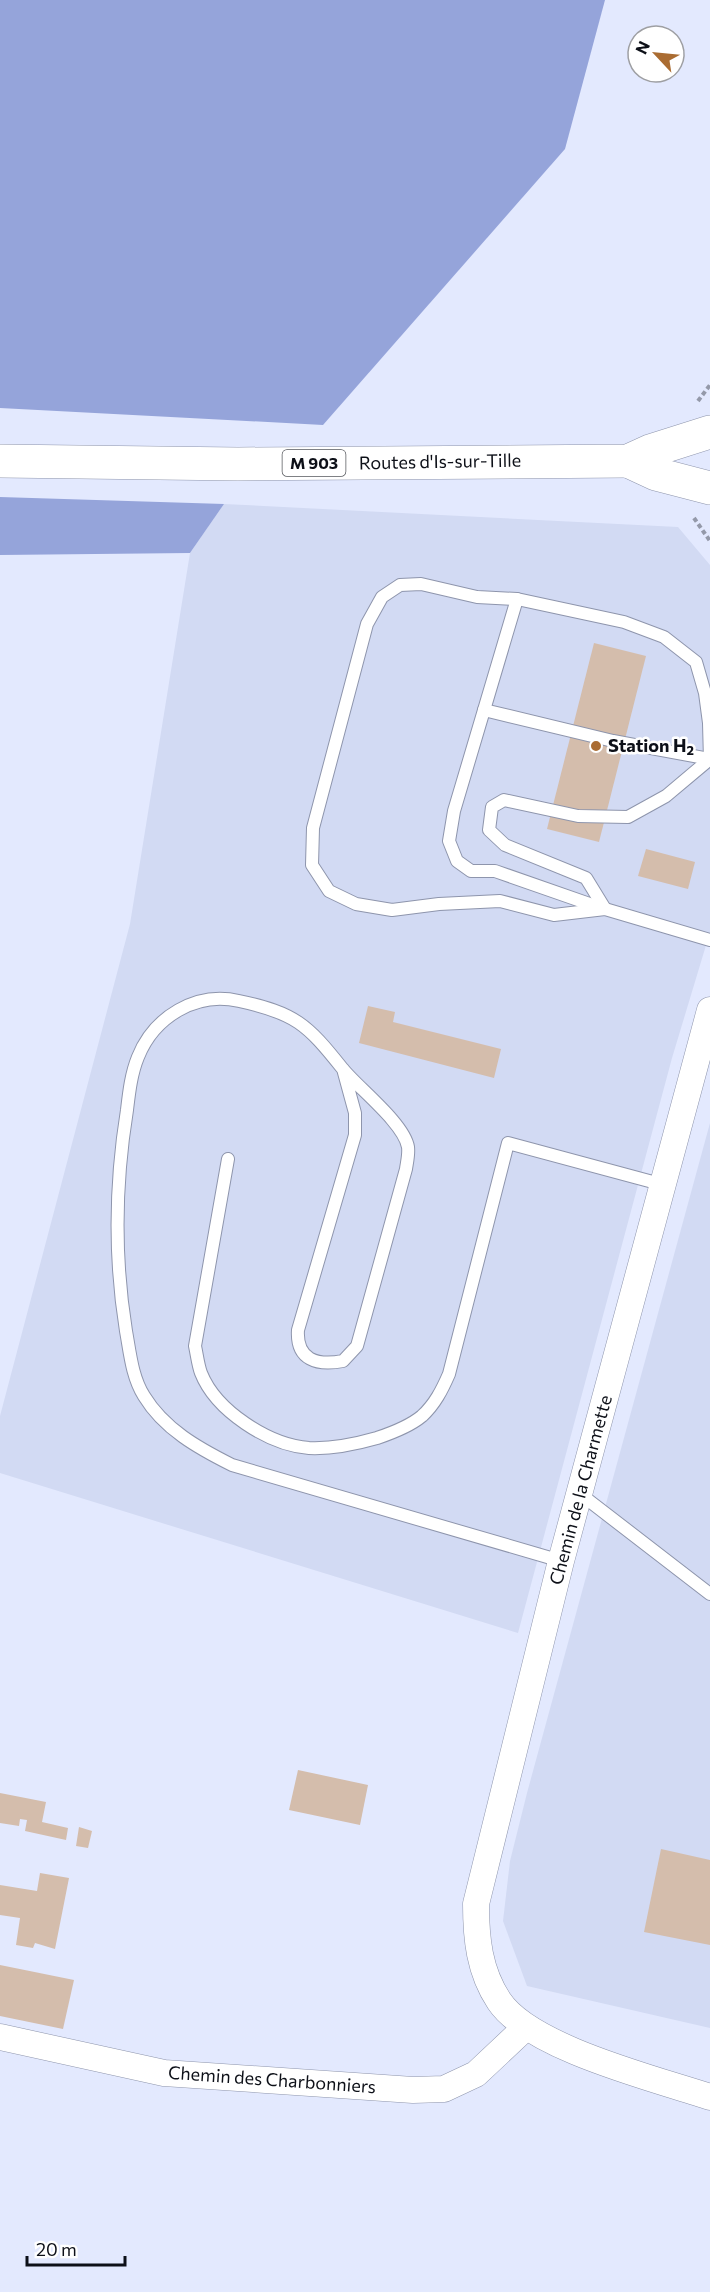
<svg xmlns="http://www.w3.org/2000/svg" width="710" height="2292" viewBox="0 0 710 2292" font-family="Commissioner,sans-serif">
  <rect width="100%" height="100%" fill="#e3e9fe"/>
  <g fill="#d2daf3">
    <path d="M224,504L678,527L710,565V932L672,1058L518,1633L0,1473V1416L130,924L190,553Z"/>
    <path d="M710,1123V2028L527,1986L503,1921L510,1861L527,1793Z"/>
  </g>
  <g fill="#95a4da">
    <path d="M0,0H605L565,149L323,425L0,408Z"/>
    <path d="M0,497L224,504L190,553L0,555Z"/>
  </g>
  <g fill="#d4bdac">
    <path d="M594,643L646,656L599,842L547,829Z"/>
    <path d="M646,849L695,862L688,889L638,876Z"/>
    <path d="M368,1006L395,1012L393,1022L501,1049L494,1078L359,1043Z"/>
    <path d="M298,1770L368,1785L360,1825L289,1810Z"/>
    <path d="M0,1793L46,1802L42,1822L68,1828L66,1840L25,1831L27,1820L20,1819L19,1826L0,1823Z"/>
    <path d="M79,1827L92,1831L88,1848L76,1846Z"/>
    <path d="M661,1849L710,1860V1945L644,1932Z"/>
    <path d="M40,1873L69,1878L55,1949L35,1943L33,1948L16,1945L20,1918L0,1915V1885L37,1891Z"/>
    <path d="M0,1965L74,1980L63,2029L0,2016Z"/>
  </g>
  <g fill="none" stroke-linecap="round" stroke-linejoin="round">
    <defs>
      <g id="service">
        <path d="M517,599L454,811L449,841L457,861L471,871H495L601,908"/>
        <path d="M484,710L613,741L710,759"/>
        <path d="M710,760L709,723L705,693L696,662L664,637L624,622L517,599L477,597L421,584L400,585L382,597L367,624L313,828L312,865L329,891L356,904L392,910L439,904L500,901L554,915L605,909L710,940"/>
        <path d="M605,909L586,878L505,845L489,830L492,807L504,800L578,816L628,817L666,796L710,759"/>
        <path d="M343,1069L355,1113V1135L298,1330C296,1360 317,1366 343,1361L357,1346L406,1169C407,1162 409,1154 408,1147C404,1123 357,1087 342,1068C307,1024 295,1013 239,1001C196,991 154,1017 138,1057C131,1074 129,1093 127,1110C115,1184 114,1257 126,1331C130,1353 132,1377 144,1396C164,1429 198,1448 232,1465L561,1561"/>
        <path d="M228,1159L195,1346C197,1355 198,1365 201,1373C216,1411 269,1445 309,1448C331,1449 356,1444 377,1438C392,1433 410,1426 422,1416C435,1404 442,1390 449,1374L508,1143L664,1185"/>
        <path d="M579,1493L710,1594"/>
      </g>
      <g id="minor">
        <path d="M710,1010L561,1561L476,1904C476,1938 479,1971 499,2001C530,2048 656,2079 710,2097"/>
        <path d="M0,2037L164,2073L413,2090L444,2089L476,2074L526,2027"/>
      </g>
      <g id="primary">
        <path d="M0,461L238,464L628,461L650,451L710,432"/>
        <path d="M628,461L656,474L710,488"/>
      </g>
    </defs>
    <use href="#service" stroke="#8e95ac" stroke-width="14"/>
    <use href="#minor" stroke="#8e95ac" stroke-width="27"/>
    <use href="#primary" stroke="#8e95ac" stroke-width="34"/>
    <g stroke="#9499a9" stroke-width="4" stroke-dasharray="4.5 3" stroke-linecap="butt">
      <path d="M698,401L710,385"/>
      <path d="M694,518L710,541"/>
    </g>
    <use href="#service" stroke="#fff" stroke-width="12"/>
    <use href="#minor" stroke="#fff" stroke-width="26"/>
    <use href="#primary" stroke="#fff" stroke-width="33"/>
  </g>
  <circle fill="#aa6c32" stroke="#fff" stroke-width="2" cx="596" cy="746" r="6"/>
  <g text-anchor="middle" stroke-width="5" stroke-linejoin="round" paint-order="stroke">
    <rect fill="#fff" stroke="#56585d" stroke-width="1.5" x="282.5" y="450" width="63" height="26" rx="4.5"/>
    <g font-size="16" font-weight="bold" fill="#0d1018">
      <text x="314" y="469">M 903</text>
    </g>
    <g font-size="18" fill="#0d1018" stroke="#fff">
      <text transform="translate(440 462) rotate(-1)" y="6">Routes d'Is-sur-Tille</text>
      <text transform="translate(581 1490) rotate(-75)" y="6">Chemin de la Charmette</text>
      <text transform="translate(272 2080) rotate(4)" y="6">Chemin des Charbonniers</text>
    </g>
    <g font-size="18" font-weight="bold" fill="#0d1018" stroke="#fff" text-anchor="start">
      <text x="608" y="752">Station H₂</text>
    </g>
  </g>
  <g transform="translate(656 54) rotate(296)"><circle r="28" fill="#ffffff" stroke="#9e9fa3" stroke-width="1.5"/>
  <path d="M0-4.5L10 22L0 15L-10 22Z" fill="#aa6c32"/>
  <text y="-9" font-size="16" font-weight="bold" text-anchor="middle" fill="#0d1018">N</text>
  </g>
  <path d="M27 2256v9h98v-9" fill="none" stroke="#0d1018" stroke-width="3"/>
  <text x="36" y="2256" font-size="18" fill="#0d1018" stroke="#ffffff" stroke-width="4.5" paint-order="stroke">20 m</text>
</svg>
